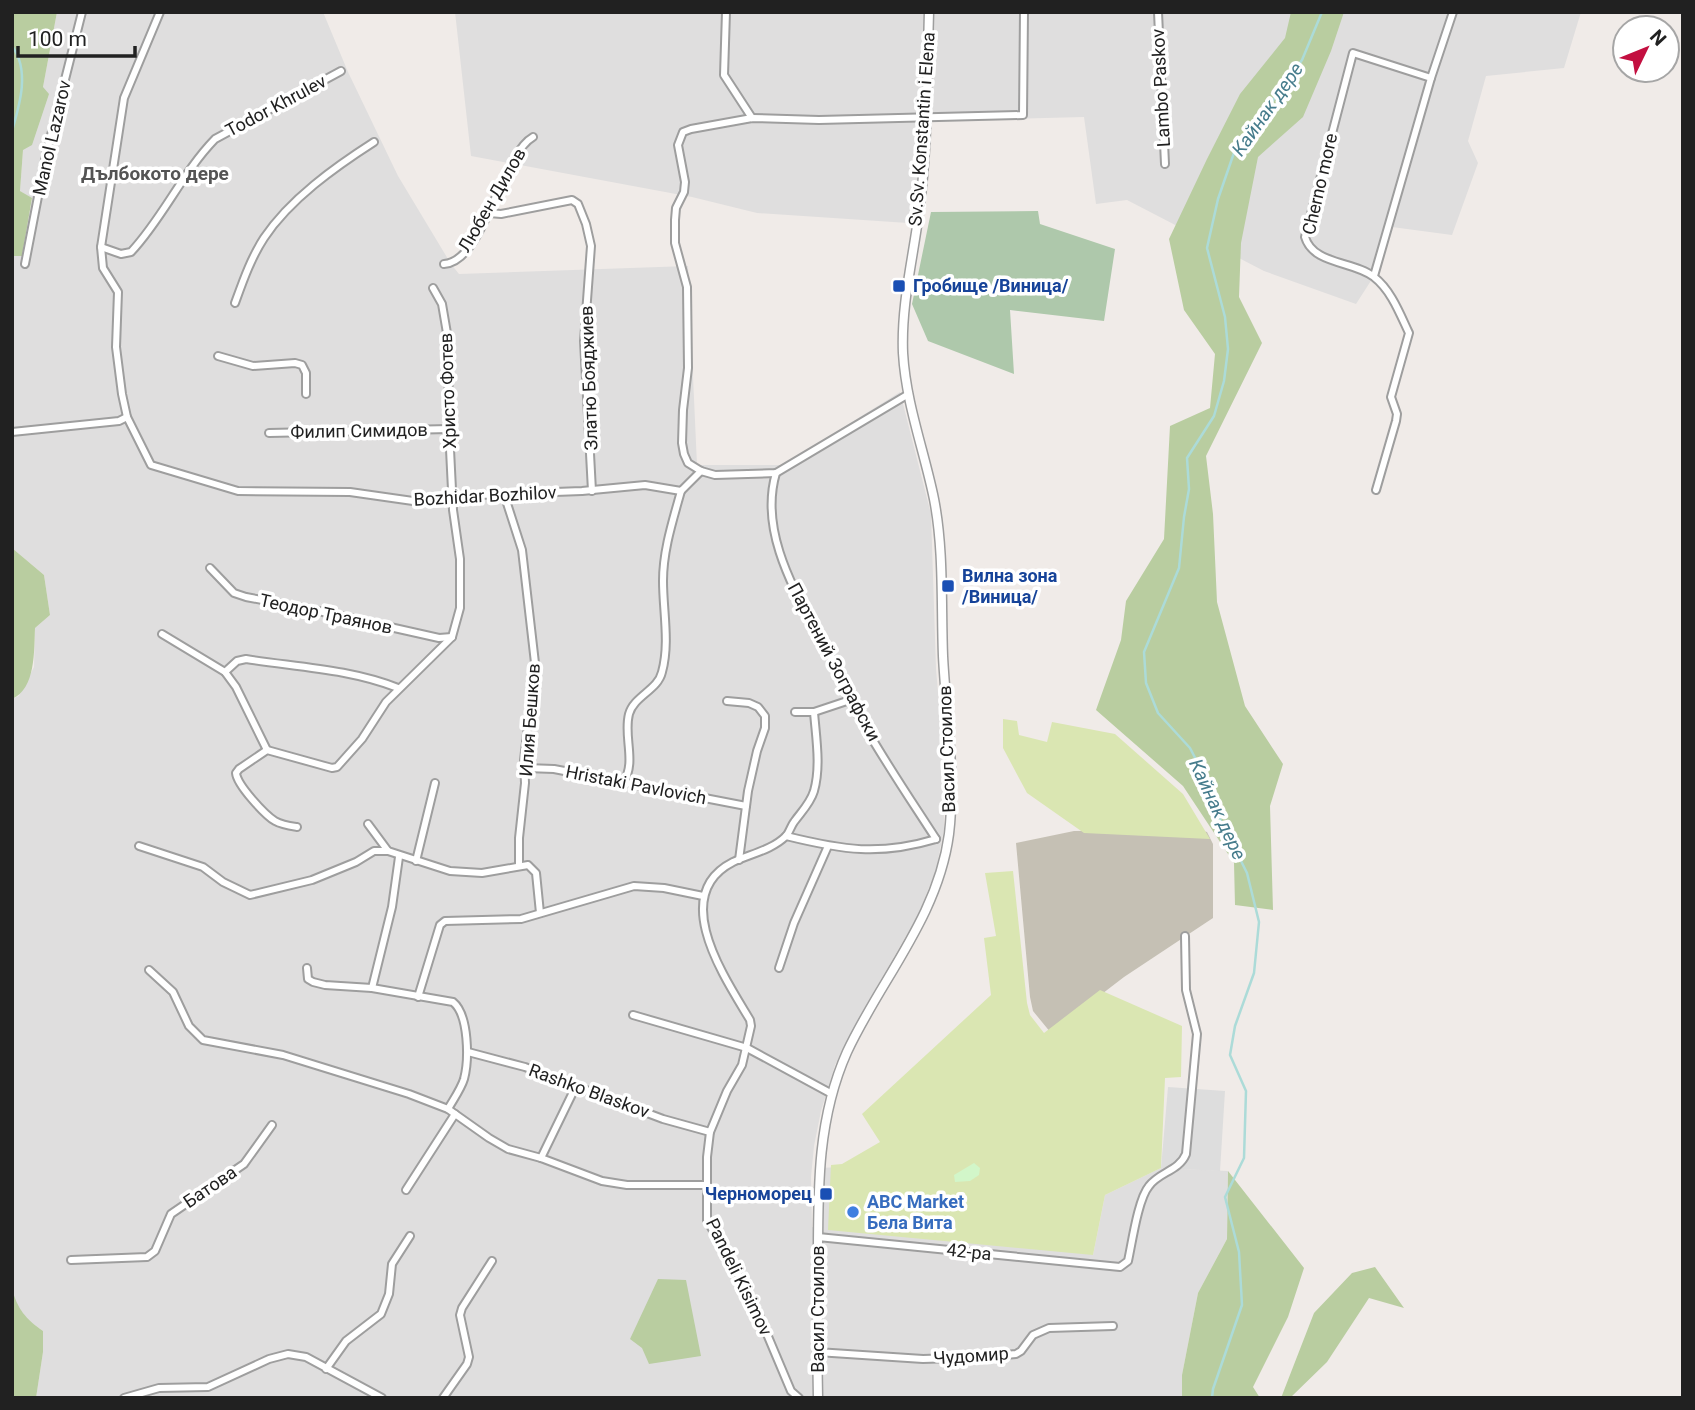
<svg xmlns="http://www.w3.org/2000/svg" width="1695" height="1410" viewBox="0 0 1695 1410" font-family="Roboto,sans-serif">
  <rect width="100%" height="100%" fill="#f0ebe8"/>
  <g fill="#dfdede">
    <path d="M57,12H323L348,72L398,176L451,264L459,274L688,266L697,465H783L900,392L931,514L936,669L943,751L944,829L936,870L918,915L859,1018L835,1065L821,1111L814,1146L811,1177L812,1227L817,1228L819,1168L842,1167L1093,1255L1105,1195L1161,1168L1228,1171L1227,1239L1198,1293L1182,1375V1398H36L43,1352V1331L26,1319L15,1303L12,1288V699L19,696L34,667L35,628L50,615L44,575L12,548V256H22L32,199L20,191L23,150L43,87Z"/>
    <path d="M455,12H1581L1564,68L1486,76L1468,141L1478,163L1452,235L1392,227L1374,276L1356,304L1264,271L1127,200L1096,204L1084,117L930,121L923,224L757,213L692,197L471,156Z"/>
  </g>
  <path fill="#c5c0b4" d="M1199,830L1207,832L1213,844V918L1124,977L1051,1033L1033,1011L1030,997L1016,843L1074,831Z"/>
  <g fill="#dae6b2">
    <path d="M1003,719L1017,721L1019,735L1047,742L1052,722L1115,734L1183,794L1210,839L1084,833L1027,793L1003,748Z"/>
    <path d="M1013,871L1027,1003L1030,1015L1044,1033L1100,990L1182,1026L1181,1077L1165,1078L1161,1168L1105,1195L1093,1255L828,1230L831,1165L842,1164L880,1142L862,1114L991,995L984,938L996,936L985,873Z"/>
  </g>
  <g fill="#b9cda0">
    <path d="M12,12H57L43,87L49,94L32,145L23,150L20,191L32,198L22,256H12Z"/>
    <path d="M1291,12H1344L1331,51L1303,117L1258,157L1241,243L1239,297L1262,343L1206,456L1213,514L1217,602L1245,706L1283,764L1270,806L1273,910L1235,905L1234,863L1183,786L1096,710L1121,640L1126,601L1164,539L1170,426L1210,408L1215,354L1184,310L1169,239L1207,159L1240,94L1285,38Z"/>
    <path d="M12,548L44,575L50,615L35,628C34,650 36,689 12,699Z"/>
    <path d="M1228,1171L1304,1268L1288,1317L1253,1387L1260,1398H1182V1375L1198,1293L1227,1239Z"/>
    <path d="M1375,1267L1404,1308L1369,1298L1327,1362L1290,1398H1281L1314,1313L1352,1273Z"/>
    <path d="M658,1279L686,1280L701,1356L649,1364L642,1348L630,1339Z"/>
    <path d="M12,1288C17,1309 26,1319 43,1331V1352L36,1398H12Z"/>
  </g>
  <path fill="#aec8ab" d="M1038,211L1040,224L1115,249L1104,321L1010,310L1014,374L928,341L912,304L931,212Z"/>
  <path fill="#d2f6c9" d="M974,1163L980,1168L979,1175L970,1181L955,1182L954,1175Z"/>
  <path fill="#ddd" d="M1168,1087L1225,1091L1220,1171L1161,1168Z"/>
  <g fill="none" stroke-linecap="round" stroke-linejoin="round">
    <g stroke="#acdbd8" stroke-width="2.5">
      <path d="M12,46C30,70 20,104 12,131"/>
      <path d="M1212,1398L1213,1389L1242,1305L1239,1252L1225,1197L1244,1158L1246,1091L1230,1055L1235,1026L1254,973L1259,922L1247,873L1214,807L1203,773L1190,748L1158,713L1146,683L1144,652L1179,568L1184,517L1189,489L1187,458L1214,416L1224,381L1228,349L1225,317L1207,248L1218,199L1236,147L1266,110L1302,60L1322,12"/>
    </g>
    <defs>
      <g id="minor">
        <path d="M160,12L124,98L101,247L103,268L118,292L116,347L122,394L127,417L151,465L238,491L350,492L413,501L453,496L582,491L645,485L681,491L701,471"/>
        <path d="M726,12L724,75L752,118"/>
        <path d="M1158,12L1165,164"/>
        <path d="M1431,78L1453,12"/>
        <path d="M489,213L501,214L572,200L578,204L586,224L591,246L584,341L592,491"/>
        <path d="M101,247L121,254L131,252C163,218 182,173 215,139L341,71"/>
        <path d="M25,264L46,155L82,12"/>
        <path d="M444,264C484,262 501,155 533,137"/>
        <path d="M1374,276L1431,78L1353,53L1305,237C1313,265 1355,261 1374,277C1391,290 1400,314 1409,333L1391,397L1397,414L1396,421L1376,490"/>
        <path d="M235,303C243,281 251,258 264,238C290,199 335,167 374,142"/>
        <path d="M218,356L253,366L295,363L302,365L306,373V394"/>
        <path d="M907,395L776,473L715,475L701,471L688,463L684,454L682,443L683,410L688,368L687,287L675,243V220L676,208L684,192L685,182L678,145L683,132L691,129L752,118L819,120L1023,115L1024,12"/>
        <path d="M12,432L119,421L127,417"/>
        <path d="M269,433L449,429"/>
        <path d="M776,473C759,531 794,589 820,639C825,649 832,657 837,667C843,678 845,691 851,702C876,749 907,794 936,839"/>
        <path d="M504,494L522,550L535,663L524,760L525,783L519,838V866"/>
        <path d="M210,568L234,593L246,597L314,610L439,638L452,637"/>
        <path d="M162,634L225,672L236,687L267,750"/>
        <path d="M225,672L237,661L246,659C297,667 350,669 398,688"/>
        <path d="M727,701L749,703L758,707L765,716V728L757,751L748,791L739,860"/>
        <path d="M795,712H814L850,700"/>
        <path d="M526,768L554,769L746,806"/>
        <path d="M623,783C637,762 623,737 629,714C634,696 658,690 662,672C670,643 663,611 663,581C663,550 673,520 681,491"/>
        <path d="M368,824L388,851L450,871L482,873L528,865L536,873L540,913"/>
        <path d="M297,827C290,826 282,825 275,821C265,815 237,785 236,773L239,769L267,750L332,768L337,767L362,739L386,702L452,637L460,608V559L453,510L449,429L448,339L442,304L433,288"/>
        <path d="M786,836C843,850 879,856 936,839"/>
        <path d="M139,846L203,867L223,882L250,895L312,880L356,862L374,851H388"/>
        <path d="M416,861L435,783"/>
        <path d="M307,968L308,979L313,982L325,985L372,988L453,1002C469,1015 469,1060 464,1079C461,1089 453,1100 448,1109"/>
        <path d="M779,968L794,923L828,846"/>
        <path d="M149,970L173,992L189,1026L203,1040L283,1055L409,1094L448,1109L489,1138L508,1149L541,1158L602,1181L627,1185H707"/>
        <path d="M372,988L392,907L399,857"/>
        <path d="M418,997L440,925L445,921L521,919L634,886L664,888L703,896"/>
        <path d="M633,1015L747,1048L832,1094"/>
        <path d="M468,1052L525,1067L663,1119L710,1132"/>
        <path d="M541,1158L576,1086"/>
        <path d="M406,1190L455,1114"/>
        <path d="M818,1237L1120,1267L1128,1261C1132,1243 1138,1199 1149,1186C1159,1172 1179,1171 1186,1154L1197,1034L1186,990L1185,936"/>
        <path d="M71,1260L147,1257L155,1251L171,1214L244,1164L272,1125"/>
        <path d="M817,1352L923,1359L983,1357L1016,1354L1021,1351L1033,1335L1049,1328L1113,1326"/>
        <path d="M326,1369L346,1341L381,1314L389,1294L392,1264L410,1236"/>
        <path d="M124,1398L159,1388L208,1387L269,1359L288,1354L306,1357L382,1398"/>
        <path d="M443,1398L467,1364L469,1357L460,1315L462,1308L492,1261"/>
        <path d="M799,1398L791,1391L753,1301L707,1220V1157L710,1132L727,1091L742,1065L751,1026L750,1020C725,978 668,895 733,862C750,854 772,850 786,836C789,833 791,826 794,822C801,812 810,804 814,791C821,766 816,738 814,712"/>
      </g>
      <path id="tertiary" d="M818,1398C817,1353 817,1307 818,1262C818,1190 817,1119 847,1052C881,979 938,917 949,834C956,775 946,715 943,656C941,604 944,550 934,499C924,450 906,404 903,353C901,305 913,259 919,212C928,148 927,77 929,12"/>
    </defs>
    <use href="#minor" stroke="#9e9e9e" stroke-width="10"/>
    <use href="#tertiary" stroke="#9e9e9e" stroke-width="11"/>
    <use href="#minor" stroke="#fff" stroke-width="6"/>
    <use href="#tertiary" stroke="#fff" stroke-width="8"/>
  </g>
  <g fill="#1a4fb4" stroke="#fff" stroke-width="2.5">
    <rect x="892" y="279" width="14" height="14" rx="3.5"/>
    <rect x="941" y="579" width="14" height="14" rx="3.5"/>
    <rect x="819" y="1187" width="14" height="14" rx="3.5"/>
  </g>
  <circle fill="#3f7fe0" stroke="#fff" stroke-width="2.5" cx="853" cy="1212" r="7"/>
  <g text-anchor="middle" stroke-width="7" stroke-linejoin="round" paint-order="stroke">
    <g font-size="18" fill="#212121" stroke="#fff">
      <text transform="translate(1161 88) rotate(-93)" y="6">Lambo Paskov</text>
      <text transform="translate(276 106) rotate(-28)" y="6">Todor Khrulev</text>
      <text transform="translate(922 129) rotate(-86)" y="6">Sv.Sv. Konstantin i Elena</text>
      <text transform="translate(52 138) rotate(-77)" y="6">Manol Lazarov</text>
      <text transform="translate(1320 184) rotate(-77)" y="6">Cherno more</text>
      <text transform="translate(492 200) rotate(-60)" y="6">Любен Дилов</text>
      <text transform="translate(589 378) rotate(-92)" y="6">Златю Бояджиев</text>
      <text transform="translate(448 391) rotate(-92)" y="6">Христо Фотев</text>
      <text transform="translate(359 431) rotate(-1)" y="6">Филип Симидов</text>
      <text transform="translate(485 496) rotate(-3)" y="6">Bozhidar Bozhilov</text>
      <text transform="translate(326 614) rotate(12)" y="6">Теодор Траянов</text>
      <text transform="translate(834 662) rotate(62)" y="6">Партений Зографски</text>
      <text transform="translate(530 720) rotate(-86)" y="6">Илия Бешков</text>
      <text transform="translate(947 749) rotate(-92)" y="6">Васил Стоилов</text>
      <text transform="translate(636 785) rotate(11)" y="6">Hristaki Pavlovich</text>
      <text transform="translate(589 1091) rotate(20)" y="6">Rashko Blaskov</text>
      <text transform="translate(210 1187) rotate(-34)" y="6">Батова</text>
      <text transform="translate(969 1252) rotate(6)" y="6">42-ра</text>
      <text transform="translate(739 1277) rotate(64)" y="6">Pandeli Kisimov</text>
      <text transform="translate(818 1309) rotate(-90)" y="6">Васил Стоилов</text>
      <text transform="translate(971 1356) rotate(-4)" y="6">Чудомир</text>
    </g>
    <g font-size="18" font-weight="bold" fill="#164399" stroke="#fff" text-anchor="start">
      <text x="913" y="292">Гробище /Виница/</text>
      <text x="962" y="582">Вилна зона<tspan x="962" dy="21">/Виница/</tspan></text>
      <text x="812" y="1200" text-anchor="end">Черноморец</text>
    </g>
    <g font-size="18" font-weight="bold" fill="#366cbe" stroke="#fff" text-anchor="start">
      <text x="867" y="1208">ABC Market<tspan x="867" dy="21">Бела Вита</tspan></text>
    </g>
    <g font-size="19" font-style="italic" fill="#467c8c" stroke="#fff">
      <text transform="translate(1267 109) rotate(-55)" y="7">Кайнак дере</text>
      <text transform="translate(1218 809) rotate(65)" y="7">Кайнак дере</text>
    </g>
    <g font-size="19" font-weight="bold" fill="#545454" stroke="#fff">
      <text x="155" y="180">Дълбокото дере</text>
    </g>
  </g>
  <rect width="1695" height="1410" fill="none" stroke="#212121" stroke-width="28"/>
  <g transform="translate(1646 49) rotate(47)"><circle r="33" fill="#ffffff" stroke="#a6a6a6" stroke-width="2"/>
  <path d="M0-5L12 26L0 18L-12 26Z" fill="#c30f40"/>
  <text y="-10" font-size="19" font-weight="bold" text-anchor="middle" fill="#212121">N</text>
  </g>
  <path d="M18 46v10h117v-10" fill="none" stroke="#212121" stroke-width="3.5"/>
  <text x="28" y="46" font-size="21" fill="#212121" stroke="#ffffff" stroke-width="5" paint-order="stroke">100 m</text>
</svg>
